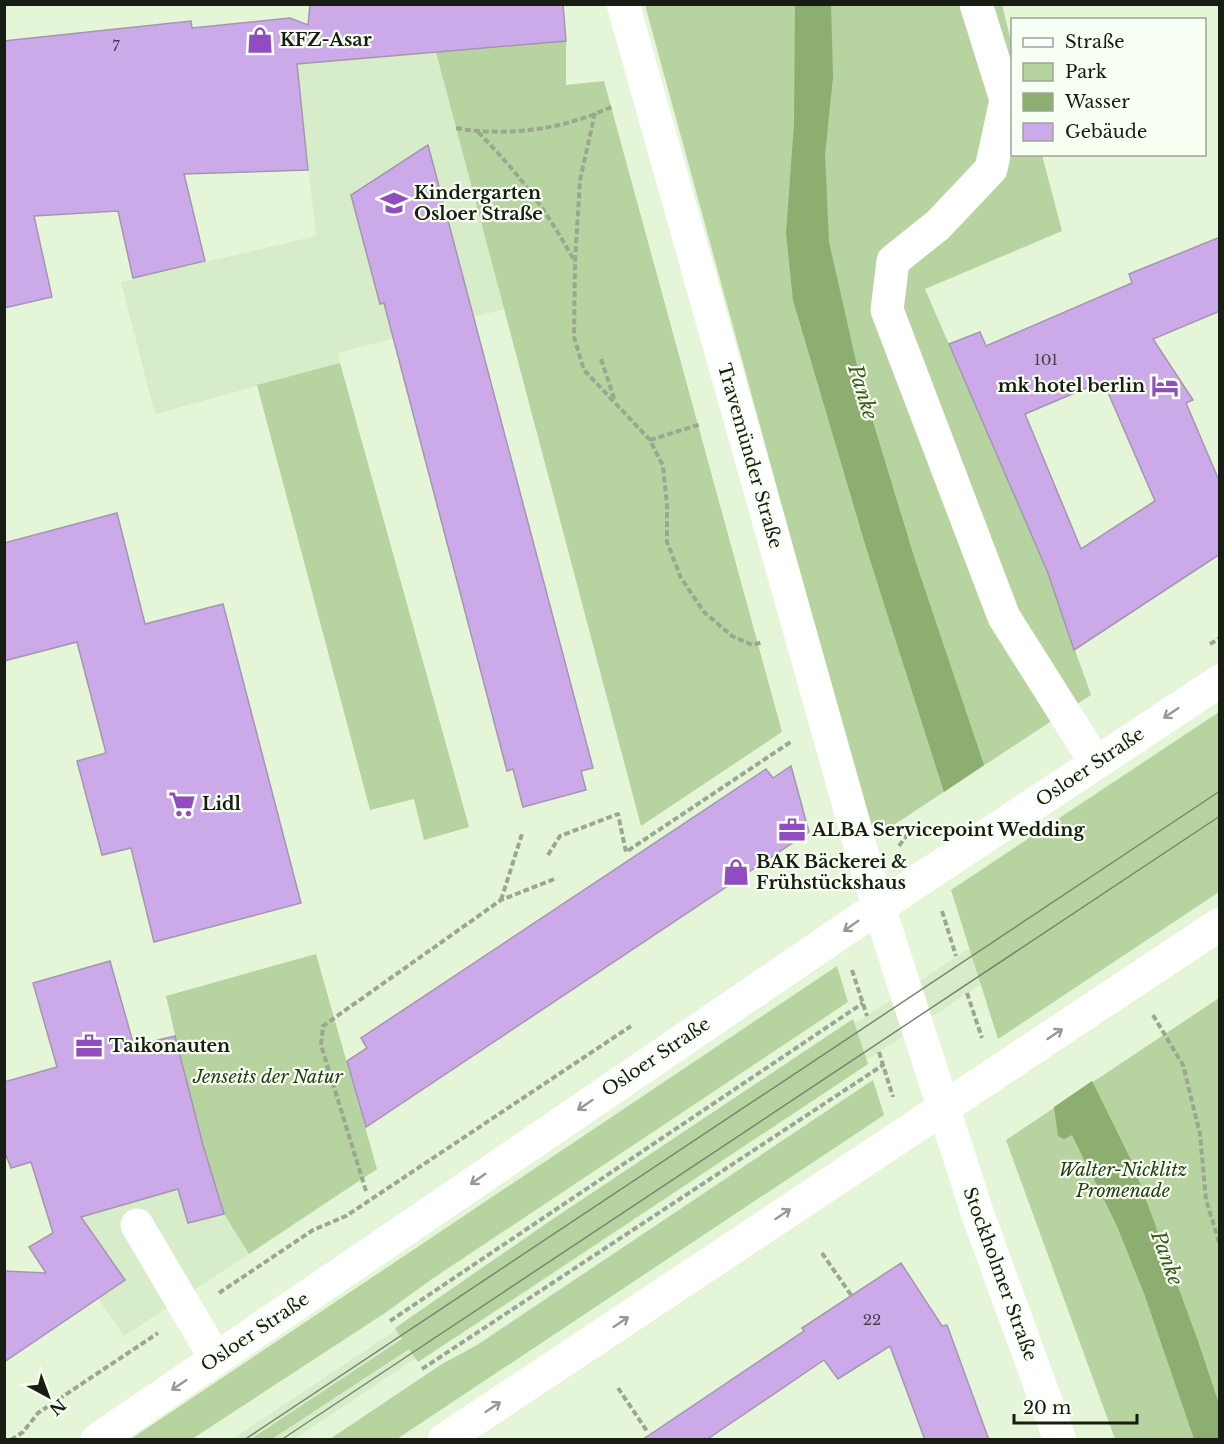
<svg xmlns="http://www.w3.org/2000/svg" width="1224" height="1444" viewBox="0 0 1224 1444" font-family="'Libre Baskerville',serif">
  <rect width="100%" height="100%" fill="#e5f5d8"/>
  <g fill="#d7ecc8">
    <path d="M436,52L504,309L338,353L340,363L155,414L121,282L316,236L297,64Z"/>
    <path d="M1219,781V825L867,1060L868,1064L541,1282L418,1362L415,1359L294,1439L231,1440L396,1330L547,1223L853,1019L855,1023L887,1003Z"/>
    <path d="M182,1070L224,1214L249,1254L124,1336L58,1240L27,1151Z"/>
  </g>
  <g fill="#b6d3a0">
    <path d="M645,5H1002L1012,45V154L1042,155L1062,231L925,289L1047,571L1091,695L877,836L869,824Z"/>
    <path d="M566,41V85L604,81L782,732L641,826L436,52Z"/>
    <path d="M340,363L469,827L424,840L414,799L370,810L257,385Z"/>
    <path d="M1219,712V892L998,1039L951,890Z"/>
    <path d="M316,954L377,1169L249,1254L224,1214L191,1103L166,996Z"/>
    <path d="M837,966L848,1002L432,1279L385,1313L192,1439H131Z"/>
    <path d="M1219,998V1439H1115L1006,1140Z"/>
    <path d="M853,1019L868,1064L418,1362L409,1349L272,1439H251L402,1339L395,1328L547,1223Z"/>
    <path d="M873,1080L884,1115L397,1439H330L442,1364L477,1345Z"/>
  </g>
  <g fill="#8cae70">
    <path d="M795,5H831L833,77L825,155L829,242L860,379L915,560L984,765L944,792L865,544L793,300L786,233L794,124Z"/>
    <path d="M1092,1081L1132,1162L1198,1341L1219,1404V1439H1194L1145,1296L1117,1226L1072,1135L1064,1139L1058,1136L1054,1107Z"/>
  </g>
  <g fill="#ccaae9" stroke="#a496b1" stroke-width="1.5" fill-rule="evenodd">
    <path d="M310,4H563L566,41L297,64L308,170L184,174L205,261L133,278L118,211L34,216L52,297L4,308V41L191,21L192,28L290,18L308,25Z"/>
    <path d="M428,145L593,768L581,771L586,790L523,807L513,769L507,771L384,303L380,304L351,195Z"/>
    <path d="M1220,237V311L1153,339L1193,400L1186,403L1220,483V554L1074,650L1048,573L949,344L980,332L986,346L1132,283L1129,274ZM1103,381L1155,501L1081,549L1025,414Z"/>
    <path d="M117,513L145,624L223,604L301,903L154,942L131,848L102,855L77,761L106,753L77,642L4,661V543Z"/>
    <path d="M791,766L809,832L366,1127L347,1061L367,1048L361,1038L766,769L773,778Z"/>
    <path d="M110,961L134,1046L175,1036L203,1145L224,1214L188,1223L178,1189L81,1217L125,1280L4,1362V1271L46,1273L29,1247L53,1233L31,1162L11,1168L4,1150V1082L57,1067L33,983Z"/>
    <path d="M901,1263L942,1326L947,1325L989,1440H925L890,1346L838,1379L824,1360L706,1440H642L804,1331L802,1328Z"/>
  </g>
  <g fill="none" stroke-linecap="round" stroke-linejoin="round">
    <g stroke="#9ba790" stroke-width="4" stroke-dasharray="6 3" stroke-linecap="butt">
      <path d="M595,113L580,180L575,262L574,337L584,370L650,440L663,466L667,505V542L681,578L704,612L732,636L752,645L763,642"/>
      <path d="M456,128C495,135 540,132 577,120C589,117 601,111 612,107"/>
      <path d="M478,132C521,176 545,208 575,262"/>
      <path d="M601,359L615,401"/>
      <path d="M650,440L701,424"/>
      <path d="M1210,644L1220,638"/>
      <path d="M899,846L915,824"/>
      <path d="M548,855L560,836L618,814L626,852L792,741"/>
      <path d="M501,900L522,834"/>
      <path d="M942,911L956,956"/>
      <path d="M852,970L867,1016"/>
      <path d="M967,993L982,1038"/>
      <path d="M1153,1015L1183,1065L1200,1134L1206,1200L1220,1245"/>
      <path d="M879,1052L893,1097"/>
      <path d="M366,1191L321,1045L323,1026L501,900L557,878"/>
      <path d="M822,1253L851,1295"/>
      <path d="M219,1293L313,1230L346,1216L631,1026"/>
      <path d="M390,1321L863,1003"/>
      <path d="M422,1369L883,1065"/>
      <path d="M618,1388L647,1431"/>
      <path d="M11,1440L23,1432L38,1413L158,1333"/>
    </g>
    <g stroke="#fff" stroke-width="33">
      <path d="M623,4L867,870L978,1215L1060,1440"/>
      <path d="M976,4L1006,100L991,169L938,225L893,261L887,310L1004,617L1096,763"/>
      <path d="M137,1225L216,1359"/>
    </g>
    <g stroke="#fff" stroke-width="33">
      <path d="M97,1440L856,922L1220,681"/>
      <path d="M444,1440L1220,924"/>
    </g>
    <g stroke="#7a8571" stroke-width="1.5">
      <path d="M244,1440L1220,791"/>
      <path d="M281,1440L1220,816"/>
    </g>
  </g>
  <defs><path id="oneway-shaft" d="M-6 0H5M1.5-3L5.5 0L1.5 3" fill="none" stroke-width="1.6" stroke-linecap="round" stroke-linejoin="round" transform="scale(1.5)"/></defs>
  <g stroke="#979994">
    <use href="#oneway-shaft" transform="translate(1171 713) rotate(146)"/>
    <use href="#oneway-shaft" transform="translate(851 926) rotate(145)"/>
    <use href="#oneway-shaft" transform="translate(1055 1034) rotate(-34)"/>
    <use href="#oneway-shaft" transform="translate(585 1105) rotate(146)"/>
    <use href="#oneway-shaft" transform="translate(478 1179) rotate(145)"/>
    <use href="#oneway-shaft" transform="translate(783 1214) rotate(-34)"/>
    <use href="#oneway-shaft" transform="translate(621 1322) rotate(-34)"/>
    <use href="#oneway-shaft" transform="translate(179 1385) rotate(146)"/>
    <use href="#oneway-shaft" transform="translate(493 1407) rotate(-34)"/>
  </g>
  <defs>
    <symbol id="shop-bare" viewBox="-9 -9 18 18"><path d="M-5-2.5h2.3a2.7 3.5 0 0 1 5.4 0H5L5.5 6h-11ZM-1.5-2.5h3a1.5 2.3 0 0 0-3 0Z" fill="#904cc0" stroke="#f8fff3" stroke-width="2.5" paint-order="stroke"/></symbol>
    <symbol id="school-bare" viewBox="-9 -9 18 18"><path d="M0-5L7-2L0 1L-7-2ZM-4 1L0 2.5L4 1V4Q0 6-4 4Z" fill="#904cc0" stroke="#f8fff3" stroke-width="2.5" paint-order="stroke"/></symbol>
    <symbol id="hotel-bare" viewBox="-9 -9 18 18"><path d="M-6-4.5h1.5V1H6V5H4.5V3h-9V5H-6ZM-4 0a1.8 1.8 0 1 1 3.6 0ZM.5 0V-2.5h3Q6-2.5 6 0Z" fill="#904cc0" stroke="#f8fff3" stroke-width="2.5" paint-order="stroke"/></symbol>
    <symbol id="supermarket-bare" viewBox="-9 -9 18 18"><path d="M-6-5.5h2.5l.6 2H6L4.5 2H-2.5L-4.4-4H-6ZM-1.5 3.2a1.3 1.3 0 1 0 .1 0ZM3 3.2a1.3 1.3 0 1 0 .1 0Z" fill="#904cc0" stroke="#f8fff3" stroke-width="2.5" paint-order="stroke"/></symbol>
    <symbol id="office-bare" viewBox="-9 -9 18 18"><path d="M-6-3h4V-5.5h4V-3h4V5H-6ZM-1-4.5V-3h2v-1.5ZM-6 0V1H6V0Z" fill="#904cc0" stroke="#f8fff3" stroke-width="2.5" paint-order="stroke"/></symbol>
  </defs>
  <g fill-rule="evenodd">
    <use href="#shop-bare" x="241" y="21" width="38" height="38"/>
    <use href="#school-bare" x="375" y="184" width="38" height="38"/>
    <use href="#hotel-bare" x="1146" y="367" width="38" height="38"/>
    <use href="#supermarket-bare" x="163" y="785" width="38" height="38"/>
    <use href="#office-bare" x="773" y="811" width="38" height="38"/>
    <use href="#shop-bare" x="717" y="853" width="38" height="38"/>
    <use href="#office-bare" x="70" y="1027" width="38" height="38"/>
  </g>
  <g text-anchor="middle" stroke-width="4.5" stroke-linejoin="round" paint-order="stroke">
    <g font-size="15" fill="#444048">
      <text x="116" y="51">7</text>
      <text x="1046" y="365">101</text>
      <text x="872" y="1325">22</text>
    </g>
    <g font-size="18" font-weight="bold" fill="#171d12" stroke="#f8fff3" text-anchor="start">
      <text x="280" y="46">KFZ-Asar</text>
      <text x="414" y="199">Kindergarten<tspan x="414" dy="21">Osloer Straße</tspan></text>
      <text x="1145" y="392" text-anchor="end">mk hotel berlin</text>
      <text x="202" y="810">Lidl</text>
      <text x="812" y="836">ALBA Servicepoint Wedding</text>
      <text x="756" y="868">BAK Bäckerei &amp;<tspan x="756" dy="21">Frühstückshaus</tspan></text>
      <text x="109" y="1052">Taikonauten</text>
    </g>
    <g font-size="18" fill="#171d12" stroke="#f8fff3">
      <text transform="translate(750 456) rotate(74)" y="6">Travemünder Straße</text>
      <text transform="translate(1090 767) rotate(-34)" y="6">Osloer Straße</text>
      <text transform="translate(656 1057) rotate(-34)" y="6">Osloer Straße</text>
      <text transform="translate(1000 1274) rotate(70)" y="6">Stockholmer Straße</text>
      <text transform="translate(255 1332) rotate(-34)" y="6">Osloer Straße</text>
    </g>
    <g font-size="18" font-style="italic" fill="#273d11" stroke="#f8fff3">
      <text x="268" y="1083">Jenseits der Natur</text>
      <text x="1123" y="1176">Walter-Nicklitz<tspan x="1123" dy="21">Promenade</tspan></text>
    </g>
    <g font-size="20" font-style="italic" fill="#3b5a1a" stroke="#f8fff3">
      <text transform="translate(863 392) rotate(73)" y="7">Panke</text>
      <text transform="translate(1167 1258) rotate(70)" y="7">Panke</text>
    </g>
  </g>
  <rect width="1224" height="1444" fill="none" stroke="#171d12" stroke-width="12"/>
  <rect x="1011" y="18" width="195" height="138" fill="#f8fff3" stroke="#9ea599" stroke-width="1.5"/>
  <rect x="1023" y="38" width="30" height="9" fill="#ffffff" stroke="#9ea599" stroke-width="1.5"/>
  <text x="1065" y="48" font-size="18" fill="#171d12">Straße</text>
  <rect x="1023" y="63" width="30" height="18" fill="#b6d3a0" stroke="#9ea599" stroke-width="1.5"/>
  <text x="1065" y="78" font-size="18" fill="#171d12">Park</text>
  <rect x="1023" y="93" width="30" height="18" fill="#8cae70" stroke="#9ea599" stroke-width="1.5"/>
  <text x="1065" y="108" font-size="18" fill="#171d12">Wasser</text>
  <rect x="1023" y="123" width="30" height="18" fill="#ccaae9" stroke="#9ea599" stroke-width="1.5"/>
  <text x="1065" y="138" font-size="18" fill="#171d12">Gebäude</text>
  <g transform="translate(48 1396) rotate(139)" stroke="#f8fff3" stroke-width="4.5" paint-order="stroke">
  <path d="M0-4.5L10 22L0 15L-10 22Z" fill="#171d12"/>
  <text y="-9" font-size="16" font-weight="bold" text-anchor="middle" fill="#171d12">N</text>
  </g>
  <path d="M1014 1414v9h123v-9" fill="none" stroke="#171d12" stroke-width="3"/>
  <text x="1023" y="1414" font-size="18" fill="#171d12" stroke="#f8fff3" stroke-width="4.5" paint-order="stroke">20 m</text>
</svg>
